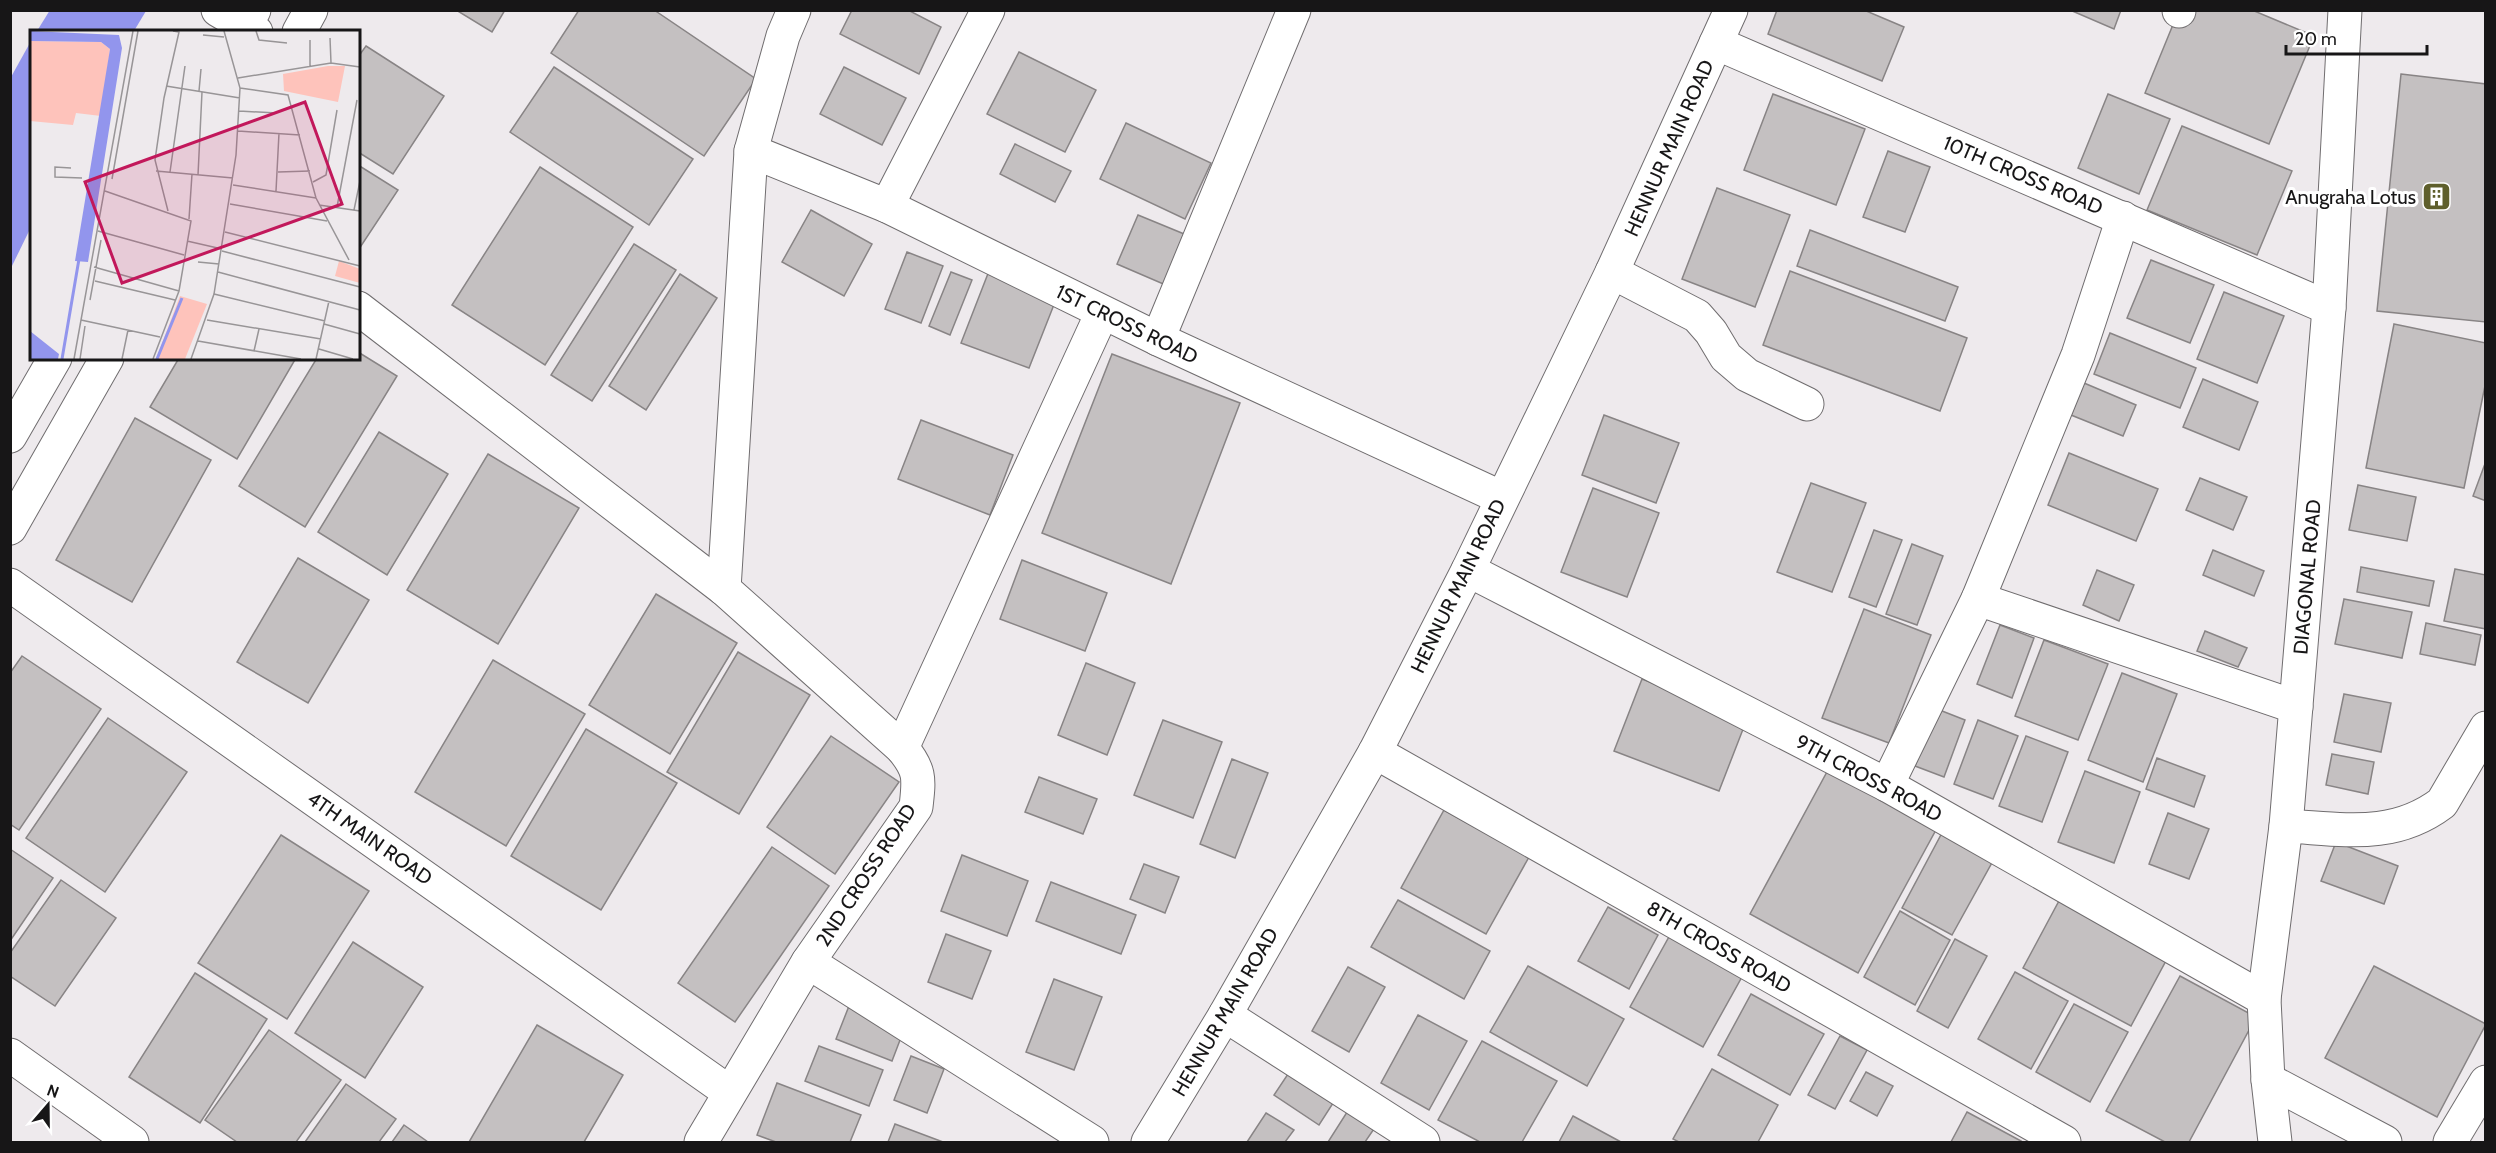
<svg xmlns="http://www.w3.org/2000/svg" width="2496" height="1153" viewBox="0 0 2496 1153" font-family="Cabin,sans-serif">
  <rect width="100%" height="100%" fill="#eeeaed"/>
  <g fill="#9295ed">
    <path d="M50,10H146V11L134,31H37Z"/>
    <path d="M31,41V227L11,268V77Z"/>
  </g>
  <g fill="#c4c0c1" stroke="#888485" stroke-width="1.5">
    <path d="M456,10H505L492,32Z"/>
    <path d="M579,10H654L756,79L704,156L551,53Z"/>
    <path d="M852,10H908L941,27L919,74L840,34Z"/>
    <path d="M1777,10H1864L1904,27L1882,81L1768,34Z"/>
    <path d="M2070,10H2121L2114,29Z"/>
    <path d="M2179,10H2252L2314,36L2269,144L2145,93Z"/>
    <path d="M366,46L444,96L393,174L358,152V57Z"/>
    <path d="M1019,52L1096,90L1065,152L987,114Z"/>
    <path d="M554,67L693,159L649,225L510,132Z"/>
    <path d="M844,67L906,98L882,145L820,114Z"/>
    <path d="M2401,74L2486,84V322L2377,311Z"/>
    <path d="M1773,94L1865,129L1836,205L1744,170Z"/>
    <path d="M2108,94L2170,119L2139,194L2078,168Z"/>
    <path d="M1126,123L1211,163L1185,219L1100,179Z"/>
    <path d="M2182,126L2292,171L2257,255L2147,210Z"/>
    <path d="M1015,144L1071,171L1055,202L1000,174Z"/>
    <path d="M1888,151L1930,167L1905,232L1863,217Z"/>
    <path d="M358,165L398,190L359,249H358Z"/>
    <path d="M540,167L633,227L545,365L452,305Z"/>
    <path d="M1717,188L1790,215L1755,307L1682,279Z"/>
    <path d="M811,210L872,244L844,296L782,262Z"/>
    <path d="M1138,215L1189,236L1168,286L1117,264Z"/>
    <path d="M1810,230L1958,287L1945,321L1797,266Z"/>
    <path d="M634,244L676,270L592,401L551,375Z"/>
    <path d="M907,252L943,266L921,323L885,309Z"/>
    <path d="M2151,260L2214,285L2190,343L2127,318Z"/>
    <path d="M989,271L1057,297L1029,368L961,343Z"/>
    <path d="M1790,271L1967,338L1940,411L1763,345Z"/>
    <path d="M951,272L972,280L950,335L929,326Z"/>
    <path d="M680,274L717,298L646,410L609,386Z"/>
    <path d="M2224,292L2284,316L2257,383L2197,359Z"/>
    <path d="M2394,324L2486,343V381L2464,488L2366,468Z"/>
    <path d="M2110,333L2196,368L2180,408L2094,374Z"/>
    <path d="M358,352L397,376L305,527L239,486L317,358H358Z"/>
    <path d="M1112,354L1240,403L1171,584L1042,533Z"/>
    <path d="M179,358H296L237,459L150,407Z"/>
    <path d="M2203,379L2258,402L2239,450L2183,427Z"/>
    <path d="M2084,383L2136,405L2123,436L2071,415Z"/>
    <path d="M1604,415L1679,443L1656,503L1582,475Z"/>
    <path d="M135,418L211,460L132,602L56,560Z"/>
    <path d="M921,420L1013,455L990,515L898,479Z"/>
    <path d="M379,432L448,474L387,575L318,532Z"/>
    <path d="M2069,453L2158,489L2136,541L2048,505Z"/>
    <path d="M488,454L579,508L498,644L407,590Z"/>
    <path d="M2486,461V501L2473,496Z"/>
    <path d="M2200,478L2247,497L2233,530L2186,510Z"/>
    <path d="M1811,483L1866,503L1832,592L1777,572Z"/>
    <path d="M2358,485L2416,497L2407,541L2349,530Z"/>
    <path d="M1593,488L1659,513L1627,597L1561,572Z"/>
    <path d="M1874,530L1902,540L1876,607L1849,597Z"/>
    <path d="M1912,544L1943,556L1917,625L1886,614Z"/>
    <path d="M2213,550L2264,571L2254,596L2203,575Z"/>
    <path d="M298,558L369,600L308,703L237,662Z"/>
    <path d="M1022,560L1107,593L1085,651L1000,619Z"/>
    <path d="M2361,567L2434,581L2429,606L2357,592Z"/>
    <path d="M2455,569L2486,575V629L2444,621Z"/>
    <path d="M2097,570L2134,585L2119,621L2083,605Z"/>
    <path d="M656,594L737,643L670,754L589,705Z"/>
    <path d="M2344,599L2412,612L2402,658L2335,644Z"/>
    <path d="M1864,609L1931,635L1889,743L1822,718Z"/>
    <path d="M2426,623L2481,635L2475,665L2420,654Z"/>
    <path d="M2000,625L2034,638L2012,698L1977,684Z"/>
    <path d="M2205,631L2247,648L2238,667L2197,651Z"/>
    <path d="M2044,640L2108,664L2078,740L2015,716Z"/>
    <path d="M738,652L810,695L739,814L667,772Z"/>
    <path d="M22,656L101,709L19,830L10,824V673Z"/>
    <path d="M493,660L585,714L506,846L415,792Z"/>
    <path d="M1086,663L1135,683L1107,755L1058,735Z"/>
    <path d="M2122,673L2177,694L2143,782L2088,760Z"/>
    <path d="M1642,679L1747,719L1719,791L1614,751Z"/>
    <path d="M2344,694L2391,703L2381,752L2334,742Z"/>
    <path d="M1937,709L1965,720L1944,777L1915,766Z"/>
    <path d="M108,718L187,772L105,892L26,838Z"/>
    <path d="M1163,720L1222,742L1193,818L1134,795Z"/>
    <path d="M1978,720L2018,736L1993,799L1954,784Z"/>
    <path d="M586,729L677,783L601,910L511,856Z"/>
    <path d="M831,736L899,782L835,874L767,827Z"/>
    <path d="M2026,736L2068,752L2042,822L1999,806Z"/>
    <path d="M2332,754L2374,762L2368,794L2326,785Z"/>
    <path d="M2157,758L2205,776L2194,807L2146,789Z"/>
    <path d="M1232,759L1268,773L1235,858L1200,844Z"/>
    <path d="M1828,770L1937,828L1858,973L1750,914Z"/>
    <path d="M2085,771L2140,792L2114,863L2058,842Z"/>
    <path d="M1039,777L1097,799L1083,834L1025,812Z"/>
    <path d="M1444,810L1529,857L1486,934L1401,888Z"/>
    <path d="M2168,813L2209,829L2189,879L2149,864Z"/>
    <path d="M1943,831L1994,859L1952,935L1902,908Z"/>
    <path d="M281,835L369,891L287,1019L198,963Z"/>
    <path d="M2336,842L2398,866L2384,904L2321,881Z"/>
    <path d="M772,847L829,886L735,1022L678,983Z"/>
    <path d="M10,849L53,878L10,941Z"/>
    <path d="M962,855L1028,881L1007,936L941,911Z"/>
    <path d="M1144,864L1179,877L1165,913L1130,899Z"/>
    <path d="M61,880L116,918L55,1006L10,976V953Z"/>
    <path d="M1051,882L1136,915L1121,954L1036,921Z"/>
    <path d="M2060,899L2168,957L2131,1026L2023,968Z"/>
    <path d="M1398,900L1490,951L1464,999L1371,947Z"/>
    <path d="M1608,907L1658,935L1629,989L1578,961Z"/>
    <path d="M1900,911L1950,940L1915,1005L1864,977Z"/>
    <path d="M946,934L991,951L972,999L928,982Z"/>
    <path d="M1670,935L1743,975L1703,1047L1630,1007Z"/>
    <path d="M1955,939L1987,956L1948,1028L1917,1011Z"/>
    <path d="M353,942L423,987L365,1078L295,1033Z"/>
    <path d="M1528,966L1624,1019L1587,1086L1490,1032Z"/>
    <path d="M2374,966L2486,1024L2437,1117L2325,1058Z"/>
    <path d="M1348,967L1385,987L1349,1052L1312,1031Z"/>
    <path d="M2015,972L2068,1001L2031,1069L1978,1039Z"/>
    <path d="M195,973L267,1019L200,1123L129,1077Z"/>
    <path d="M2180,976L2256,1017L2189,1142H2165L2106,1111Z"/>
    <path d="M1054,979L1102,997L1074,1070L1026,1052Z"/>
    <path d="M1751,994L1824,1034L1790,1095L1718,1055Z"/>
    <path d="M2074,1004L2128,1032L2090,1102L2036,1072Z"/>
    <path d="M849,1006L905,1027L892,1061L836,1039Z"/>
    <path d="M1418,1015L1467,1041L1429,1110L1381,1083Z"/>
    <path d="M537,1025L623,1075L584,1142H469Z"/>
    <path d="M269,1030L341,1080L296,1142H237L205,1120Z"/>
    <path d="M1840,1036L1867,1050L1835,1109L1808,1095Z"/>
    <path d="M1482,1041L1557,1081L1522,1142H1480L1438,1120Z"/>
    <path d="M819,1046L883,1070L869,1106L805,1081Z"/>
    <path d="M911,1056L944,1069L927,1113L894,1100Z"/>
    <path d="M1292,1068L1337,1097L1319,1125L1274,1095Z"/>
    <path d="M1712,1069L1778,1105L1758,1142H1679L1673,1139Z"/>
    <path d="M1866,1072L1893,1086L1877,1116L1850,1101Z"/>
    <path d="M777,1083L861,1115L850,1142H776L757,1135Z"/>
    <path d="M346,1084L396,1119L379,1142H305Z"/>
    <path d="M1349,1109L1376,1126L1365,1142H1328Z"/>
    <path d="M1967,1112L2021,1141L2020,1142H1951Z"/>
    <path d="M1266,1113L1294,1130L1285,1142H1247Z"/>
    <path d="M1573,1116L1621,1142H1559Z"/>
    <path d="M895,1124L943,1142H888Z"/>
    <path d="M404,1125L428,1142H392Z"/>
  </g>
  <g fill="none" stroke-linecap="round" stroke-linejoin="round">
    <defs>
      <g id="minor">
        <path d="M218,10L256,32"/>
        <path d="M2179,10V11"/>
        <path d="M1716,43L2329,308"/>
        <path d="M751,151L887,206L1158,339L1502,498"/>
        <path d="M887,206L988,10"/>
        <path d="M1612,272L1697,316L1711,332L1726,357L1747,375L1807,404"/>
        <path d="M358,308L724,589L902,748C921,771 919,779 916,807L808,962L701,1142"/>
        <path d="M1158,339L1294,10"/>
        <path d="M1468,570L1887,785L2264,999"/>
        <path d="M10,585L729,1092"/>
        <path d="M724,589L751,151L783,36L794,10"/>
        <path d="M1978,599L2296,707"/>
        <path d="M902,748L1102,313"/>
        <path d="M1375,752L2064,1142"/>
        <path d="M1887,785L1978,599L2078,355L2123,218"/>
        <path d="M2286,826C2343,829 2393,840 2442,803L2486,728"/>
        <path d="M808,962L1092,1142"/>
        <path d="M1225,1015L1423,1142"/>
        <path d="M10,1055L132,1142"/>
        <path d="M2268,1080L2385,1142"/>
        <path d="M2275,1142L2268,1080L2264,999L2286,826L2329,308L2345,10"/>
        <path d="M2450,1142L2486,1082"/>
      </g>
      <g id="major">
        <path d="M242,32L254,10"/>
        <path d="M299,32L311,10"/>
        <path d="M10,436L55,358"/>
        <path d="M10,528L107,358"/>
        <path d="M1148,1142L1225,1015L1375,752L1468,570L1612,272L1731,10"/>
      </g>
    </defs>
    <use href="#minor" stroke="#706d6f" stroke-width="35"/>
    <use href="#major" stroke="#706d6f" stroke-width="35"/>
    <use href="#minor" stroke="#fff" stroke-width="33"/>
    <use href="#major" stroke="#fff" stroke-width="33"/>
  </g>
  <defs>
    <symbol id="building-square" viewBox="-11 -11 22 22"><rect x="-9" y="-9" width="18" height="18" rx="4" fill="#5f5f2c" stroke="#fff"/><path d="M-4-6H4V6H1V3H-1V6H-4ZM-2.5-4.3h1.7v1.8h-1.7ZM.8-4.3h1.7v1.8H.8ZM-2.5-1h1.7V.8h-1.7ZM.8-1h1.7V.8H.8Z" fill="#fff"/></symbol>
  </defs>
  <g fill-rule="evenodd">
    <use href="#building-square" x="2420" y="180" width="33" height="33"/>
  </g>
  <g text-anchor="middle" stroke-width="6" stroke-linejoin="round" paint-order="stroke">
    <g font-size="20" fill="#171617" stroke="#fff">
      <text transform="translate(1669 148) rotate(-66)" y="7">HENNUR MAIN ROAD</text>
      <text transform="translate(2023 175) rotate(23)" y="7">10TH CROSS ROAD</text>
      <text transform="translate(1127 324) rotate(26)" y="7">1ST CROSS ROAD</text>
      <text transform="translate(2307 577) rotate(-85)" y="7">DIAGONAL ROAD</text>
      <text transform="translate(1458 586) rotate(-64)" y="7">HENNUR MAIN ROAD</text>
      <text transform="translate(1869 778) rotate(28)" y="7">9TH CROSS ROAD</text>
      <text transform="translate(370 838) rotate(35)" y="7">4TH MAIN ROAD</text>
      <text transform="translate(866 875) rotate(-57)" y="7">2ND CROSS ROAD</text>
      <text transform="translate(1719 947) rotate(30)" y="7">8TH CROSS ROAD</text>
      <text transform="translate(1225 1012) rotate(-60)" y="7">HENNUR MAIN ROAD</text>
    </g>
    <g font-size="20" fill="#171617" stroke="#fff" text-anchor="end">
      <text x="2416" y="204">Anugraha Lotus</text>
    </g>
  </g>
  <g transform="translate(30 30)">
    <rect width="330" height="330" fill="#eeeaed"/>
    <path d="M0,11L71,12L80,19L71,86L46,83L43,95L0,91ZM298,36H315L308,72L254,61L253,44ZM309,231L330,239V253L305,246ZM150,266L177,274L155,329H126Z" fill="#fec3bb"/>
    <path d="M0,1L89,5L92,18L58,232L45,231L80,19L71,12L0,11ZM0,301L29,324L28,329H0Z" fill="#9295ed"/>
    <path fill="none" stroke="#9295ed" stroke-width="3" d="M32,329L49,229M127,329L152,268"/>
    <path fill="none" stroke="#989597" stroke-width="1.5" d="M226,1L229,10L257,13M173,5L194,7M300,8L301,33M280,10V37M208,48L301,33L330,37M136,56L210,68M210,58L258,65L286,168L319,230M169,61L171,39M209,81L247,83M208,101L270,105M41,138L25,137V147L52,148M126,141L203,148M140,142L155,36M248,142L280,141M168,145L172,62M82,149L108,1M283,152L296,145L307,80M203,155L286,168M75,161L161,191L149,261L123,329M246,161L249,103M200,174L297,191M289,175L330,181M307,177L327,70M324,180L330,151M138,181L125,130L134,68L149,2L143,1M159,189L162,144M68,201L154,225M195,202L330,236M157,211L192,219M192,221L330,257M168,232L189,234M64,237L149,261M188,242L330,280M65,251L145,270M184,264L295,291M60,270L71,210M51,290L130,307M177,290L291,309M294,294L330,304M168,311L271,329M289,319L323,329M224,321L229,299M44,329L103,1M50,329L55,296M92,329L98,300M161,329L184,264L206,125L210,58L194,1M286,329L299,271"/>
    <path fill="#c2185b" fill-opacity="0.15" stroke="#c2185b" stroke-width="3" d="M275,72L312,174L92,253L55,152Z"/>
    <rect width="330" height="330" fill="none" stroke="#171617" stroke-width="3"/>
  </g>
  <rect width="2496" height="1153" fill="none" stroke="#171617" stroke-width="24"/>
  <g transform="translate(48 1105) rotate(20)" stroke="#ffffff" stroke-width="4.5" paint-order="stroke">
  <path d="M0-4.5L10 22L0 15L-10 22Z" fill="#171617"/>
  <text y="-9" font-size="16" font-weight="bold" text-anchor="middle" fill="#171617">N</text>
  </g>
  <path d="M2286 45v9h141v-9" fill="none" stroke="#171617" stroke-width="3"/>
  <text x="2295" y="45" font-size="18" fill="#171617" stroke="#ffffff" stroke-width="4.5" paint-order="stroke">20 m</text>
</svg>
